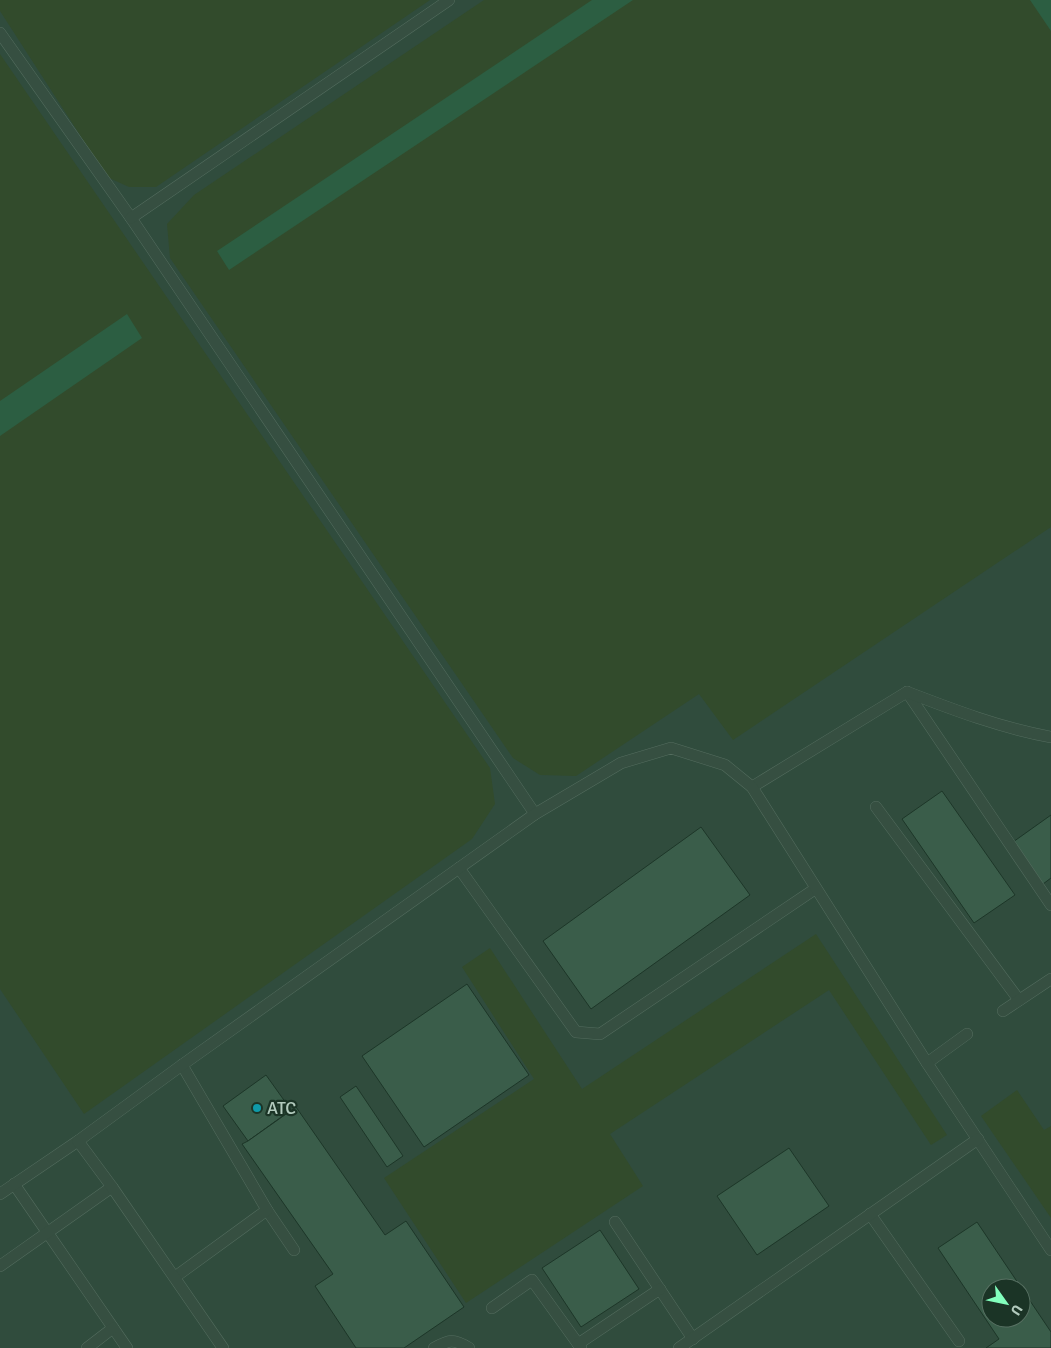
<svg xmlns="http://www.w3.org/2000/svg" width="1051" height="1348" viewBox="0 0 1051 1348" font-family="Signika,sans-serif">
  <rect width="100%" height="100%" fill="#223f2f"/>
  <path fill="#304c3d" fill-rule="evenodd" d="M0,0H1051V1348H0ZM991,1288H1021V1318H991Z"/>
  <g fill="#324b2c">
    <path d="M0,0H430L156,187H129L107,177L0,11Z"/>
    <path d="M484,0H1051V527L733,740L699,694L576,776L540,775L513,758L170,258L167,224L194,195Z"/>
    <path d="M0,54L490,768L495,804L472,839L84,1114L0,989Z"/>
    <path d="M816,934L947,1135L931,1145L829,990L610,1134L643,1186L466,1303L384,1178L534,1079L462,967L490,948L582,1089Z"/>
    <path d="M1017,1090L1044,1130L1051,1126V1218L981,1116Z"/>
  </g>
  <g fill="#2c5e42">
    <path d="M592,0H633L229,270L217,251Z"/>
    <path d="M1030,0H1051V31Z"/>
    <path d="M127,314L142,338L0,436V401Z"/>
  </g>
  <g fill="#3a5d4a" stroke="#1d3628" fill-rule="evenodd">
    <path d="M942,791L1015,895L974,923L902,819Z"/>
    <path d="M1051,815V878L1043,884L1013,842Z"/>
    <path d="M701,827L750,895L591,1009L543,941Z"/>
    <path d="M467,984L529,1075L424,1147L362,1056Z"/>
    <path d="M266,1075L291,1110L248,1141L223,1106Z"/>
    <path d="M356,1086L403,1156L387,1167L340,1097Z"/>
    <path d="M296,1107L385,1235L406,1221L464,1307L404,1348H356L315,1286L333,1274L242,1144L248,1141Z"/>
    <path d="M789,1148L829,1206L757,1255L717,1196Z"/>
    <path d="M977,1222L1051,1332V1348H986L999,1339L938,1248ZM991,1288H1021V1318H991Z"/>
    <path d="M600,1230L639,1289L581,1327L542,1268Z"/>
  </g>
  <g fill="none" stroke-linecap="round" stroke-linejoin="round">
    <defs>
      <g id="lane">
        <path d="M0,33L131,218L535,814"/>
        <path d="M131,218L449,0"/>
        <path d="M907,692L1051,905"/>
        <path d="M752,787L907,692C954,710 1001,728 1051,737"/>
        <path d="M876,807L1019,1000"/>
        <path d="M459,868L576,1032L600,1034L815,889"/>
        <path d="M1003,1011L1051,979"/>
        <path d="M927,1063L967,1034"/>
        <path d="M14,1184L127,1348"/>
        <path d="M0,1194L78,1141"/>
        <path d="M267,1210L294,1250"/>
        <path d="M870,1214L959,1341"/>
        <path d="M615,1222L693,1339"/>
        <path d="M0,1266L112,1187"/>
        <path d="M175,1277L267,1210L182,1065"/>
        <path d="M492,1308L532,1280L581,1348"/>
        <path d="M578,1344L660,1289"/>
        <path d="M87,1348L113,1328"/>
        <path d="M223,1348L112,1187L78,1141L182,1065L535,814L621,763L671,748L725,765L752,787L927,1063L1051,1250"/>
        <path d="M434,1348C449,1340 453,1338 469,1348"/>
        <path d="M679,1348L978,1139"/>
      </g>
    </defs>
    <use href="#lane" stroke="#546d5f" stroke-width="12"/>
    <use href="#lane" stroke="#364f41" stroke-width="11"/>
  </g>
  <circle fill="#0f9aa8" stroke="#1b3426" stroke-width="2" cx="257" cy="1108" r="5"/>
  <g text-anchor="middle" stroke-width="4.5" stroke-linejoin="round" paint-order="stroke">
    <g font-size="18" fill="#b2cabd" stroke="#1b3426" text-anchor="start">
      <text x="267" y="1114">ATC</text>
    </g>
  </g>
  <g transform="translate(1006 1303) rotate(123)"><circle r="24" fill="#1b3426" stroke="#577062"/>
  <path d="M0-4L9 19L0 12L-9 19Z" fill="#82ffbd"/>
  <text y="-8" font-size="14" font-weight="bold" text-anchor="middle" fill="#b2cabd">U</text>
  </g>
</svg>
